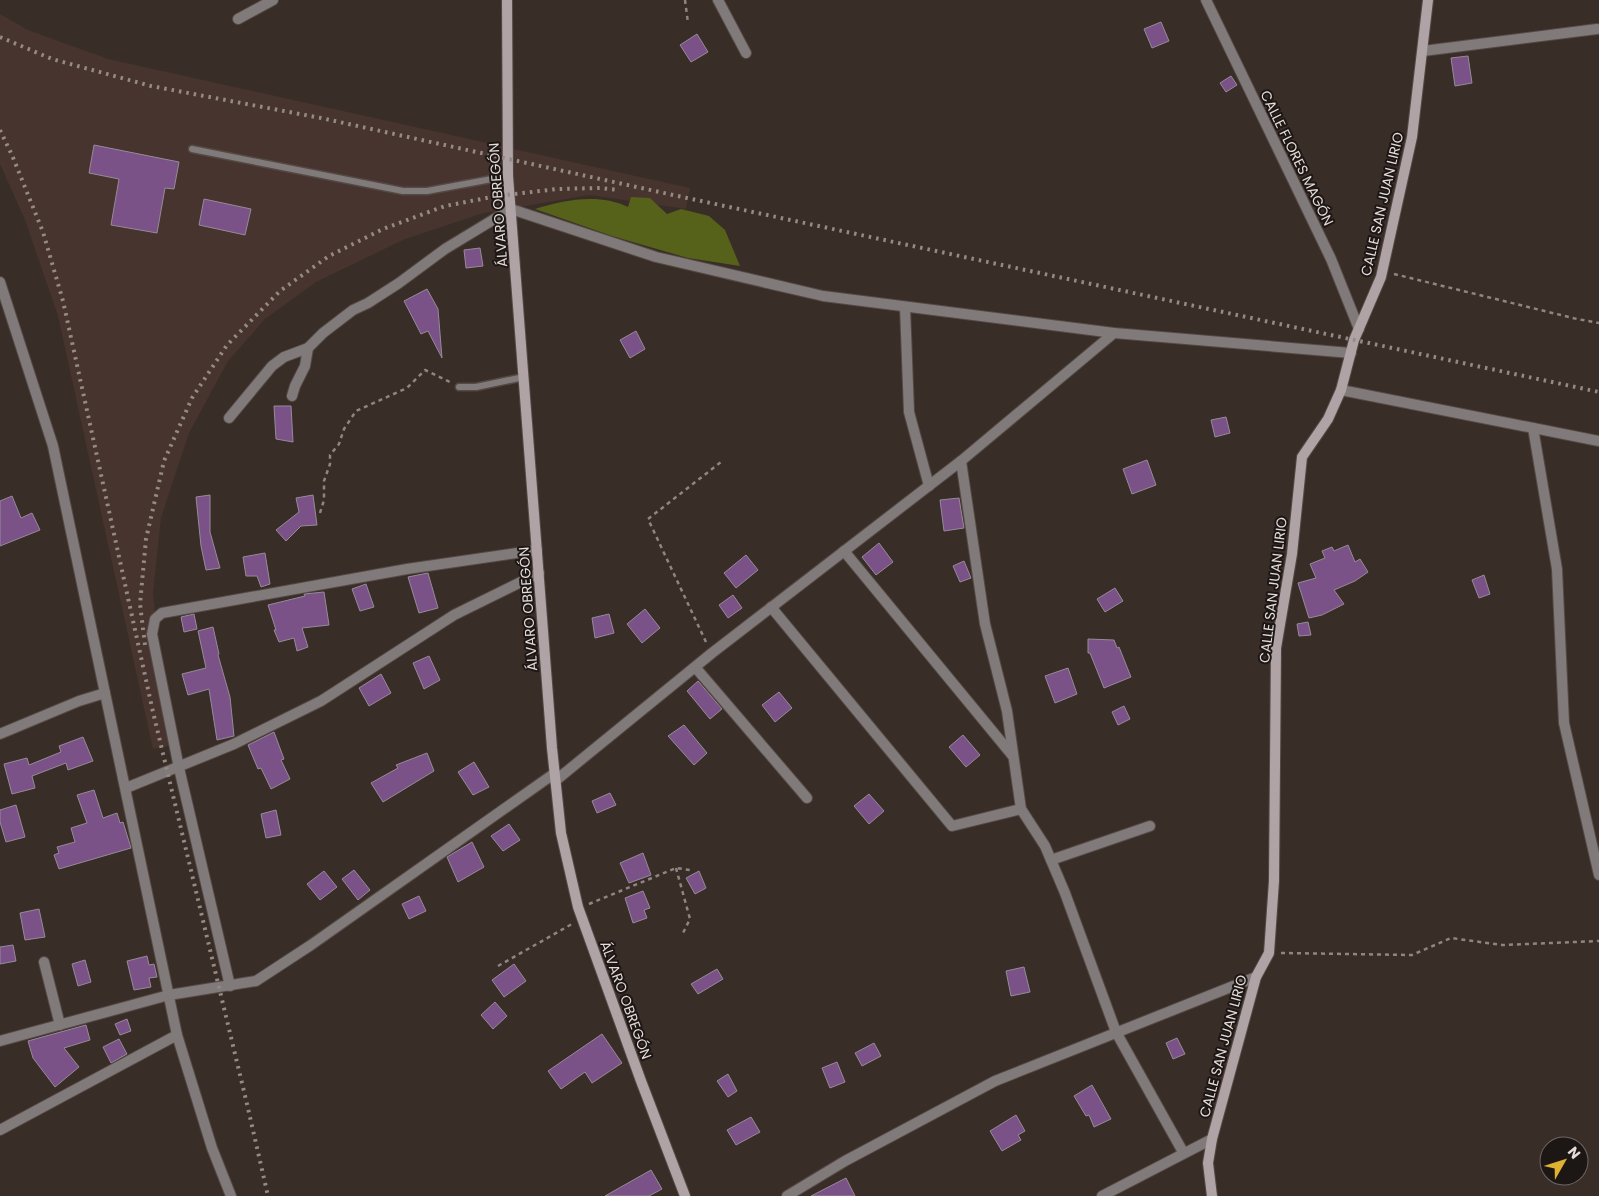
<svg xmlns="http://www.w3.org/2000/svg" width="1599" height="1196" viewBox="0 0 1599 1196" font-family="Poppins,sans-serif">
  <rect width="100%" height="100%" fill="#392d28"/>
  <path fill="#47342e" d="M0,14L28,30L108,59L690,188L686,209L589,195L484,213L405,239L316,282L265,319L228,361L189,433L161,518L153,593L161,681L172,745L153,749L58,316L25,220L0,164Z"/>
  <path fill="#566119" d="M631,197L650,198L667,214L681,209L709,216L725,230L740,266L688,258L612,236L535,209C564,200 599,193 628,207Z"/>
  <g fill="#7b5287" stroke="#958b97">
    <path d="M1161,22L1169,41L1152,48L1144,29Z"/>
    <path d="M697,34L708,52L691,62L680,45Z"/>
    <path d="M1468,56L1472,83L1455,86L1451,58Z"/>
    <path d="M1231,76L1237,85L1226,92L1220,83Z"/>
    <path d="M94,145L179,162L174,189L165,188L157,233L111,225L119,179L89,173Z"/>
    <path d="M204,199L251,209L245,235L199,225Z"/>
    <path d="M480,248L483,266L466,268L464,250Z"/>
    <path d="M427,289L438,309L442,358L428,331L421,334L404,301Z"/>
    <path d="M636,331L645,349L630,358L620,340Z"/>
    <path d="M274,406H291L293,442L276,439Z"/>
    <path d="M1226,417L1230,433L1215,437L1211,420Z"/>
    <path d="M1147,460L1156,485L1132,494L1123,469Z"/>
    <path d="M210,495V532L220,568L206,570L201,546L196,497Z"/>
    <path d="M313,495L317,525L301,526L286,541L276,530L299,512L296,498Z"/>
    <path d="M12,496L21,518L32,513L40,530L0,546V501Z"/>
    <path d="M959,498L964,528L944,531L940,500Z"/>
    <path d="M879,543L893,562L876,575L862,557Z"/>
    <path d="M1348,545L1355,562L1360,559L1368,572L1355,581L1334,590L1344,604L1322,615L1309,618L1298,583L1316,578L1310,564L1325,558L1322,551L1332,547L1334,551Z"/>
    <path d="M265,553L270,584L261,587L257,576H246L243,557Z"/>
    <path d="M746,555L758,570L736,588L724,573Z"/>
    <path d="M964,561L971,578L960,582L953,566Z"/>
    <path d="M428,573L438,608L419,613L408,577Z"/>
    <path d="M1484,575L1490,594L1479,598L1472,580Z"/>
    <path d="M366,584L374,607L360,611L352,589Z"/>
    <path d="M1115,588L1123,601L1105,612L1097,599Z"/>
    <path d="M324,592L329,625L302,628L308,647L297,651L294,638L279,642L274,630H276L268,605L305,596L304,594Z"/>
    <path d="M733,595L742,608L728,618L719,605Z"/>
    <path d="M645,609L660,628L642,643L627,624Z"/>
    <path d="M194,614L197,629L184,632L181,617Z"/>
    <path d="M609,614L614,633L595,638L592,618Z"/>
    <path d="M1308,622L1311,635L1299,636L1297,624Z"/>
    <path d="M213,627L219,654L218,655L230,697L234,736L217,740L209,689L188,695L182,674L206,668L198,631Z"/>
    <path d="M1088,639L1114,640L1117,648L1119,647L1131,677L1104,688L1090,653H1088Z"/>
    <path d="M429,656L440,680L424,689L413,663Z"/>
    <path d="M1068,668L1077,694L1055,703L1045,676Z"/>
    <path d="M381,674L391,693L369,706L359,688Z"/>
    <path d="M698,681L722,709L710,719L687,691Z"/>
    <path d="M779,692L792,708L775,722L762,705Z"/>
    <path d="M1124,706L1130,719L1118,725L1112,712Z"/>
    <path d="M684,725L707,753L694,765L668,736Z"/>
    <path d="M274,732L284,759L281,760L290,779L271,789L261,768L258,769L248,745Z"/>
    <path d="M963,735L980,755L966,767L949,747Z"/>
    <path d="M83,737L93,761L68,770L66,763L32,776L35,788L12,794L4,764L27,758L29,765L61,752L59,746Z"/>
    <path d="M427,753L434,771L383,802L371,783L398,768L396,765Z"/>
    <path d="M474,762L489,787L473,795L458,772Z"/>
    <path d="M94,790L103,818L117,813L120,823L123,822L131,848L59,869L54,855L59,853L57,847L75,842L71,828L87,823L77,795Z"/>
    <path d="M610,793L616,805L597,813L592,801Z"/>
    <path d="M869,794L884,811L869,824L854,806Z"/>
    <path d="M16,805L25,837L6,842L0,822V810Z"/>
    <path d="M276,810L281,835L266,838L261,814Z"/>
    <path d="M509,824L520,840L503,851L491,836Z"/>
    <path d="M472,842L484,867L458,882L447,857Z"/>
    <path d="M643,853L651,875L629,883L620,863Z"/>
    <path d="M354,870L370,890L358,900L342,879Z"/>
    <path d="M324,871L337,887L320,900L307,884Z"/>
    <path d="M699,871L706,888L695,894L686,878Z"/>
    <path d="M643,891L650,908L644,910L647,918L633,923L625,898Z"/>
    <path d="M419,896L426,911L409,919L402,904Z"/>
    <path d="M39,909L45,937L25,940L20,913Z"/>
    <path d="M13,945L16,961L0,964V947Z"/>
    <path d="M147,956L149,965L154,964L157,977L149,978L151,987L134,990L127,961Z"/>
    <path d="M85,960L91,982L78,986L72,964Z"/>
    <path d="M514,964L526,981L504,997L492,980Z"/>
    <path d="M1024,967L1030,992L1011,996L1006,971Z"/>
    <path d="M717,969L723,979L698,994L691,984Z"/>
    <path d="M495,1002L507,1016L493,1029L481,1015Z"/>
    <path d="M127,1019L131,1031L120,1035L115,1024Z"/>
    <path d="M86,1025L90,1040L64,1048L79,1067L55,1087L33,1058L28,1041Z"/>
    <path d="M602,1034L622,1063L592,1083L585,1072L561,1089L548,1071Z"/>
    <path d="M1177,1038L1185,1054L1173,1059L1166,1043Z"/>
    <path d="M119,1039L127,1054L111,1063L103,1047Z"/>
    <path d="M874,1043L881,1056L862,1066L855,1053Z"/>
    <path d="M837,1062L845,1082L830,1088L822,1068Z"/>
    <path d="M728,1074L737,1091L728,1097L717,1081Z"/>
    <path d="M1092,1085L1111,1119L1094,1127L1089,1115L1086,1116L1074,1096Z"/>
    <path d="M1016,1115L1025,1131L1018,1135L1021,1140L1002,1151L990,1131Z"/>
    <path d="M751,1117L760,1132L736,1145L727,1130Z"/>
    <path d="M651,1170L662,1189L649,1196H605Z"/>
    <path d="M846,1178L855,1196H811Z"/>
  </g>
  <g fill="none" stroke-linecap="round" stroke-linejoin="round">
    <defs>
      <g id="lane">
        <path d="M192,149L403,191H427L508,176"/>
        <path d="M459,387H476L524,377"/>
      </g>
      <g id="street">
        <path d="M718,0L746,53"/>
        <path d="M1206,0L1331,259L1359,329"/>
        <path d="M238,19L273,0"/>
        <path d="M1423,51L1597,29"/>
        <path d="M0,282L53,446L177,1035L212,1148L231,1196"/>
        <path d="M905,307L909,412L929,486"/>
        <path d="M1341,390L1599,441"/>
        <path d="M292,396L295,386L305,366L308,348L323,333L353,310L368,303L399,283L445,249L511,209L656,257L823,296L1114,333L1351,353"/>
        <path d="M229,418L272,366L284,357L308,348"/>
        <path d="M1533,428L1557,569L1564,723L1599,875"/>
        <path d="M961,461L985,624L1007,711L1021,809L1045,846L1065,893L1116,1032L1183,1152"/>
        <path d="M844,551L1012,755"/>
        <path d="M771,607L952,826L1021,809"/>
        <path d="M695,667L807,798"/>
        <path d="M0,734L79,701L105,693"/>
        <path d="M555,781L712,653L961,461L1114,333"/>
        <path d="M126,788L234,744L321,701L454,615L539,573"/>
        <path d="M1051,860L1150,826"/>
        <path d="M44,962L60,1025"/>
        <path d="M230,986L179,768L152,634L155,619L162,613L407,569L537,550"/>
        <path d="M0,1041L169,995L256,981L311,945L555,773"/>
        <path d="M0,1130L177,1035"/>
        <path d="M787,1196L845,1161L995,1081L1256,977"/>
        <path d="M1102,1196L1212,1139"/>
      </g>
      <g id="secondary">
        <path d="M507,0L508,176L552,748L561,833L578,907L641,1081L685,1196"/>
        <path d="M1212,1196L1208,1163L1212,1139L1256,977L1269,953L1274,881L1276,648L1292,554L1302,457L1328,419L1341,390L1354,340L1381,277L1412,137L1428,0"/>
      </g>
    </defs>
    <use href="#lane" stroke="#554944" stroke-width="9"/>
    <use href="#street" stroke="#554944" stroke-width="12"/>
    <use href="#secondary" stroke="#554944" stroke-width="12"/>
    <g stroke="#8f8581" stroke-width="2.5" stroke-dasharray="4 4" stroke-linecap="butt">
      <path d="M685,0L688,23"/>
      <path d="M1394,274L1577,319L1599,323"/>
      <path d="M320,513L324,500V481L330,464V455L339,444L344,429L356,411L407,388L425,370L450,382"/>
      <path d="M706,642L648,519L721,462"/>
      <path d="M676,868L690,919L683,933"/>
      <path d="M589,904L676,868L690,870"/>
      <path d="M1281,953L1412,955L1451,938L1502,945L1599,941"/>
      <path d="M498,966L572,924"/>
    </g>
    <use href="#lane" stroke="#817a7b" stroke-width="6"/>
    <use href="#street" stroke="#817a7b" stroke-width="10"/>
    <use href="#secondary" stroke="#afa3a6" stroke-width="10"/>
    <g stroke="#958a86" stroke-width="4" stroke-dasharray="2.5 5" stroke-linecap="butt">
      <path d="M0,37L52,59L151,86L321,118L687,198L1599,392"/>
      <path d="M0,130L12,155L43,232L63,301L153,712L247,1104L268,1196"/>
      <path d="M145,645L140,604L146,539L164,461L192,398L227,345L280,291L329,256L383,229L445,206L497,196L557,189L601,188L619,190"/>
    </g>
  </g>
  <g text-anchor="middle" stroke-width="4" stroke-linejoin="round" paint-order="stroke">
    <g font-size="14" fill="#e6ddda" stroke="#1c1614">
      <text transform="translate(1297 158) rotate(64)" y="5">CALLE FLORES MAGÓN</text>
      <text transform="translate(1382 204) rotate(-77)" y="5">CALLE SAN JUAN LIRIO</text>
      <text transform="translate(498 205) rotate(-94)" y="5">ÁLVARO OBREGÓN</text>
      <text transform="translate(1273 590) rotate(-83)" y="5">CALLE SAN JUAN LIRIO</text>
      <text transform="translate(528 609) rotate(-94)" y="5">ÁLVARO OBREGÓN</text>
      <text transform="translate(626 1000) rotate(70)" y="5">ÁLVARO OBREGÓN</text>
      <text transform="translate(1223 1046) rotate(-75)" y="5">CALLE SAN JUAN LIRIO</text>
    </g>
  </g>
  <g transform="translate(1564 1161) rotate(51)"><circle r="24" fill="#1c1614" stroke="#6d6663"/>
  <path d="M0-4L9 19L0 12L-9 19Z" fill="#deb133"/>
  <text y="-8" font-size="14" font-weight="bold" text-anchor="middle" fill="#e6ddda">N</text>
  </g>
</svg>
